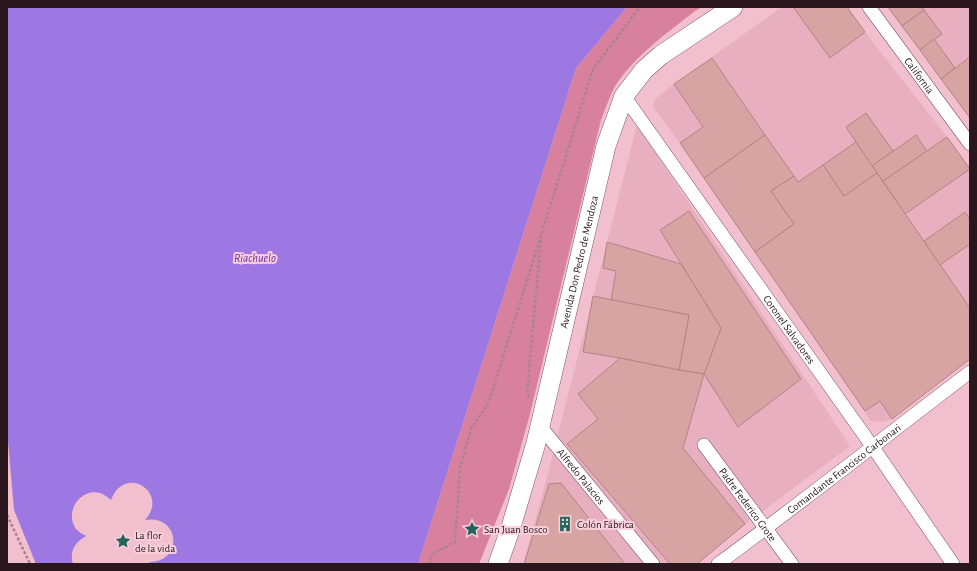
<svg xmlns="http://www.w3.org/2000/svg" width="977" height="571" viewBox="0 0 977 571" font-family="'Alegreya Sans',sans-serif">
  <rect width="100%" height="100%" fill="#f2bfce"/>
  <g fill="#e7afc0">
    <path d="M782,7H847L865,32L947,137L970,170V359L892,419L883,422L871,421L680,143L653,107L654,100L674,84Z"/>
    <path d="M888,7H970V118L941,79Z"/>
    <path d="M637,125L850,446L692,564H523L546,481Z"/>
  </g>
  <path fill="#d7819e" d="M627,7H702L695,11C666,34 634,56 614,88C609,98 605,110 601,120L530,414L509,489L479,564H418L576,68Z"/>
  <path fill="#9e78e2" d="M7,7H627L576,68L418,564H150L149,562C184,562 180,514 145,520C170,493 125,463 111,500C107,497 104,494 100,493C80,488 64,512 76,529C79,532 82,534 86,536C75,542 69,552 73,564H36L14,510L7,430Z"/>
  <g fill="#d7a3a3" stroke="#b68484">
    <path d="M793,7H847L865,32L830,58Z"/>
    <path d="M888,7H922L924,10L902,26Z"/>
    <path d="M924,10L942,34L920,50L902,26Z"/>
    <path d="M934,39L955,68L941,79L920,50Z"/>
    <path d="M970,57V118L941,79Z"/>
    <path d="M712,58L765,135L704,178L680,143L703,127L674,84Z"/>
    <path d="M866,113L893,151L872,166L846,127Z"/>
    <path d="M765,135L794,176L771,191L794,224L755,252L704,178Z"/>
    <path d="M916,135L927,151L883,181L872,166Z"/>
    <path d="M947,137L970,169L905,214L883,181Z"/>
    <path d="M856,142L877,173L844,196L823,165Z"/>
    <path d="M823,165L844,196L877,173L970,308V359L892,419L880,401L865,411L755,252L794,224L771,191L794,176L798,182Z"/>
    <path d="M689,211L801,379L738,427L704,374L721,328L660,230Z"/>
    <path d="M965,212L970,219V244L940,265L924,241Z"/>
    <path d="M607,242L681,264L721,328L704,374L679,370L689,315L611,300L616,271L603,268Z"/>
    <path d="M593,296L689,315L679,370L620,358L583,352Z"/>
    <path d="M620,358L679,370L704,374L683,448L745,524L697,564H670L567,444L598,419L578,394Z"/>
    <path d="M561,483L625,564H524L549,484Z"/>
  </g>
  <g fill="none" stroke-linecap="round" stroke-linejoin="round">
    <defs>
      <g id="street">
        <path id="s1" d="M869,7L970,144"/>
        <path id="s2" d="M624,96L872,446L953,564"/>
        <path id="s3" d="M540,426L653,564"/>
        <path id="s4" d="M704,445L792,564"/>
        <path id="s5" d="M718,564C803,501 886,436 970,372"/>
      </g>
      <g id="secondary">
        <path id="s6" d="M498,564L511,527L536,443L606,146L611,132L624,96L644,70L661,55L733,7"/>
      </g>
    </defs>
    <use href="#street" stroke="#7c515f" stroke-width="14"/>
    <use href="#secondary" stroke="#7c515f" stroke-width="20"/>
    <g stroke="#aa838f" stroke-width="2.5" stroke-dasharray="3 2" stroke-linecap="butt">
      <path d="M529,397L527,392L541,239"/>
      <path d="M7,515L30,564"/>
      <path d="M429,564L432,554L455,542L460,468L471,429L489,402L593,69L640,7"/>
    </g>
    <use href="#street" stroke="#fff" stroke-width="13"/>
    <use href="#secondary" stroke="#fff" stroke-width="19"/>
  </g>
  <defs>
    <symbol id="building-bare" viewBox="-9 -9 18 18"><path d="M-4-6H4V6H1V3H-1V6H-4ZM-2.5-4.3h1.7v1.8h-1.7ZM.8-4.3h1.7v1.8H.8ZM-2.5-1h1.7V.8h-1.7ZM.8-1h1.7V.8H.8Z" fill="#20665a" stroke="#f9cfdb" stroke-width="2.5" paint-order="stroke"/></symbol>
    <symbol id="sight-bare" viewBox="-9 -9 18 18"><path d="M0-6L1.8-2.2L6-1.7L2.9 1.2L3.7 5.4L0 3.3L-3.7 5.4L-2.9 1.2L-6-1.7L-1.8-2.2Z" fill="#20665a" stroke="#f9cfdb" stroke-width="2.5" paint-order="stroke"/></symbol>
  </defs>
  <g fill-rule="evenodd">
    <use href="#building-bare" x="554" y="513" width="22" height="22"/>
    <use href="#sight-bare" x="461" y="518" width="22" height="22"/>
    <use href="#sight-bare" x="112" y="530" width="22" height="22"/>
  </g>
  <g text-anchor="middle" stroke-width="4" stroke-linejoin="round" paint-order="stroke">
    <g font-size="11" fill="#29171d" stroke="#f9cfdb">
      <text dy="4" stroke="none"><textPath href="#s1" startOffset="85">California</textPath></text>
      <text dy="4" stroke="none"><textPath href="#s6" startOffset="313">Avenida Don Pedro de Mendoza</textPath></text>
      <text dy="4" stroke="none"><textPath href="#s2" startOffset="286">Coronel Salvadores</textPath></text>
      <text dy="4" stroke="none"><textPath href="#s5" startOffset="158">Comandante Francisco Carbonari</textPath></text>
      <text dy="4" stroke="none"><textPath href="#s3" startOffset="65">Alfredo Palacios</textPath></text>
      <text dy="4" stroke="none"><textPath href="#s4" startOffset="74">Padre Federico Grote</textPath></text>
    </g>
    <g font-size="11" fill="#29171d" stroke="#f9cfdb" text-anchor="start">
      <text x="577" y="528">Colón Fábrica</text>
      <text x="484" y="533">San Juan Bosco</text>
      <text x="135" y="539">La flor<tspan x="135" dy="13">de la vida</tspan></text>
    </g>
    <g font-size="12" font-style="italic" fill="#6630ac" stroke="#f9cfdb">
      <text x="255" y="262">Riachuelo</text>
    </g>
  </g>
  <rect width="977" height="571" fill="none" stroke="#29171d" stroke-width="16"/>
</svg>
